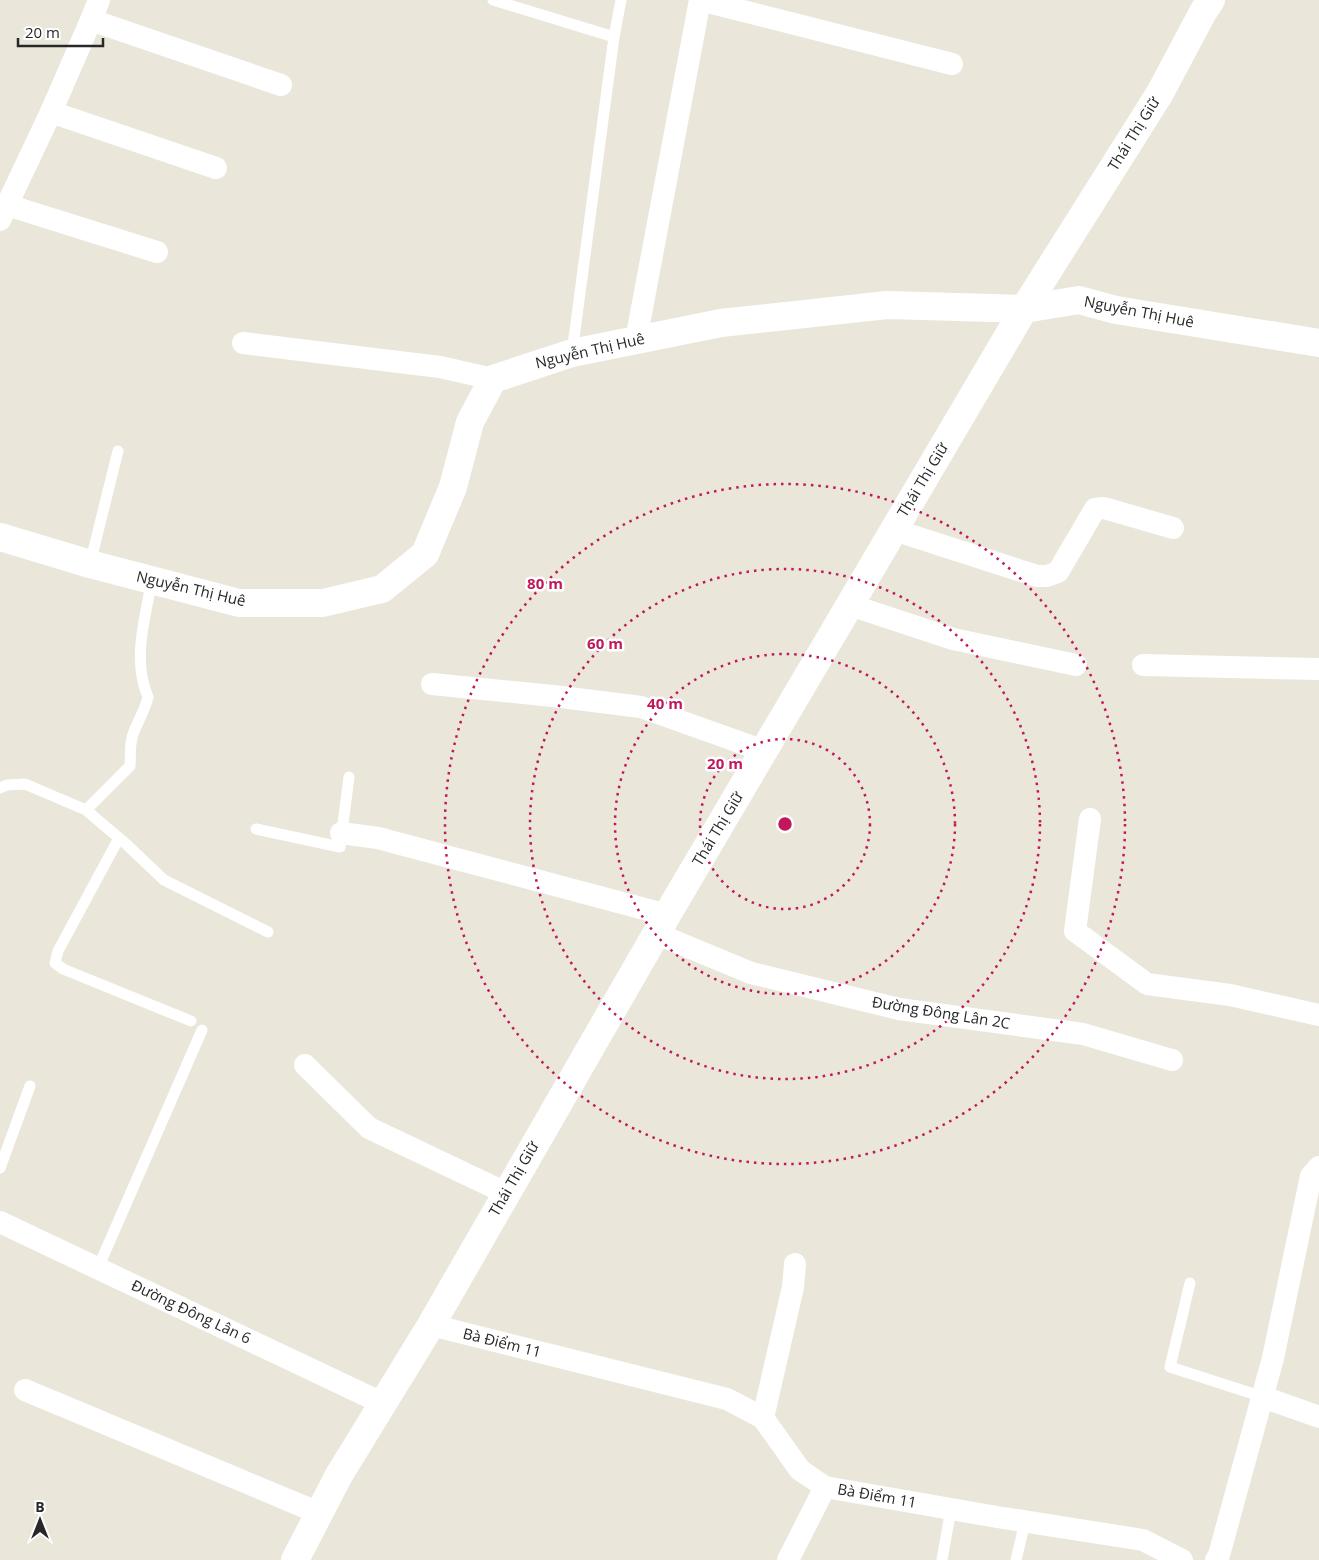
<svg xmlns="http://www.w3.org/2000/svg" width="1319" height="1560" viewBox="0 0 1319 1560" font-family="'Open Sans',sans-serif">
  <rect width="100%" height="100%" fill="#eae6da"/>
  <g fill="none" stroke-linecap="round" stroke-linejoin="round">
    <g stroke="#fff" stroke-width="11">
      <path d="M493,0L614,37L572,353"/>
      <path d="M614,37L621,0"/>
      <path d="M90,564L118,451"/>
      <path d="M0,788L7,785L25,784L86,810L126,844L164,880L268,932"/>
      <path d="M86,810L130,766C131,754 129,746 133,734C138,721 145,710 148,697C132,660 145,618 152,580"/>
      <path d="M256,829L340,847L349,777"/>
      <path d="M119,838L58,951L55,963L63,969L191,1021"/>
      <path d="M0,1168L30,1086"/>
      <path d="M98,1268L202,1030"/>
      <path d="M1190,1283L1170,1367L1263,1397"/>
      <path d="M942,1560L951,1509"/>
      <path d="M1016,1560L1025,1522"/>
    </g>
    <g stroke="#fff" stroke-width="22">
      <path d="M99,0L91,20L281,85"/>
      <path d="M700,0L952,64"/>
      <path d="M91,20L51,112L216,168"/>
      <path d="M7,205L51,112"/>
      <path d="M0,220L7,205L157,252"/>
      <path d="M636,340L700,0"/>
      <path d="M243,343L440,367L493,379"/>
      <path d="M894,530L1037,576H1047L1058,572L1095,509L1104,508L1173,528"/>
      <path d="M850,605L953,639L1076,665"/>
      <path d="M1143,665L1319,669"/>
      <path d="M432,684L553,696L641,707L764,751"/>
      <path d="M1090,819L1075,931L1147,984L1230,995L1319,1015"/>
      <path d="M341,833L378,838L667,915"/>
      <path d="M657,934L751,973L899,1009L1083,1034L1172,1060"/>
      <path d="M305,1065L369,1128L506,1193"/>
      <path d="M0,1222L382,1403"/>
      <path d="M431,1325L727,1399L763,1418L800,1470L825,1487L997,1517L1143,1540L1182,1560"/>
      <path d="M25,1390L319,1513"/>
      <path d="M1263,1397L1319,1417"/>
      <path d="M763,1418L793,1287L795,1264"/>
      <path d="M788,1560L825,1487"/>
      <path d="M1216,1560L1219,1555L1273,1358L1311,1176L1319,1167"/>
    </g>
    <g stroke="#fff" stroke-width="28">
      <path d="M0,537L90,564L239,603H323L382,589L425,554L453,487L470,422L493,379L572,353L721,323L887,305L1024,309L1079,300L1116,310L1319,343"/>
      <path d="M295,1560L339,1475L431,1325L667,915L1024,309L1160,93L1203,12L1211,0"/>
    </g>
  </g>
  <g fill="none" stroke="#c2185b" stroke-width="2.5" stroke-dasharray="2.5 5">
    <circle cx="785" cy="824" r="85"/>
    <circle cx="785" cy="824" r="170"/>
    <circle cx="785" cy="824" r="255"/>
    <circle cx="785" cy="824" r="340"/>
  </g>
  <g text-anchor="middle" stroke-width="5" stroke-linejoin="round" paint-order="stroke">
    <g font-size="15" fill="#282828" stroke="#fff">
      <text transform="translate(1134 134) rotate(-58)" y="5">Thái Thị Giữ</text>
      <text transform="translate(1139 312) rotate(11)" y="5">Nguyễn Thị Huê</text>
      <text transform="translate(590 351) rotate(-13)" y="5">Nguyễn Thị Huê</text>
      <text transform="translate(923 480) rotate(-59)" y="5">Thái Thị Giữ</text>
      <text transform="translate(191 589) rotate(13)" y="5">Nguyễn Thị Huê</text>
      <text transform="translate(718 829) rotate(-59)" y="5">Thái Thị Giữ</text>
      <text transform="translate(941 1013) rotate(9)" y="5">Đường Đông Lân 2C</text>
      <text transform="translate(514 1179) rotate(-60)" y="5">Thái Thị Giữ</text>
      <text transform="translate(191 1312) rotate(25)" y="5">Đường Đông Lân 6</text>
      <text transform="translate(502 1343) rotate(14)" y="5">Bà Điểm 11</text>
      <text transform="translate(877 1496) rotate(10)" y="5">Bà Điểm 11</text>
    </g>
  </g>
  <circle cx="785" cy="824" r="8" fill="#c2185b" stroke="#fff" stroke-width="2.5"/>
  <g font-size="15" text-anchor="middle" font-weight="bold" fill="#c2185b" stroke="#fff" stroke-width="5" stroke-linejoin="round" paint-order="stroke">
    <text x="545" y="589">80 m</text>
    <text x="605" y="649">60 m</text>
    <text x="665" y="709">40 m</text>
    <text x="725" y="769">20 m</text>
  </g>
  <g transform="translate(40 1520)" stroke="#ffffff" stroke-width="4" paint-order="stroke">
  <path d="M0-4L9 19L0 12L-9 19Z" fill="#282828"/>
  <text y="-8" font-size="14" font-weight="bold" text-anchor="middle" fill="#282828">B</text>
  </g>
  <path d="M18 38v8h85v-8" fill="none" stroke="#282828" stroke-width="2.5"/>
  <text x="25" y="38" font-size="15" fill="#282828" stroke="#ffffff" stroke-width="4" paint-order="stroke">20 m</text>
</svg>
